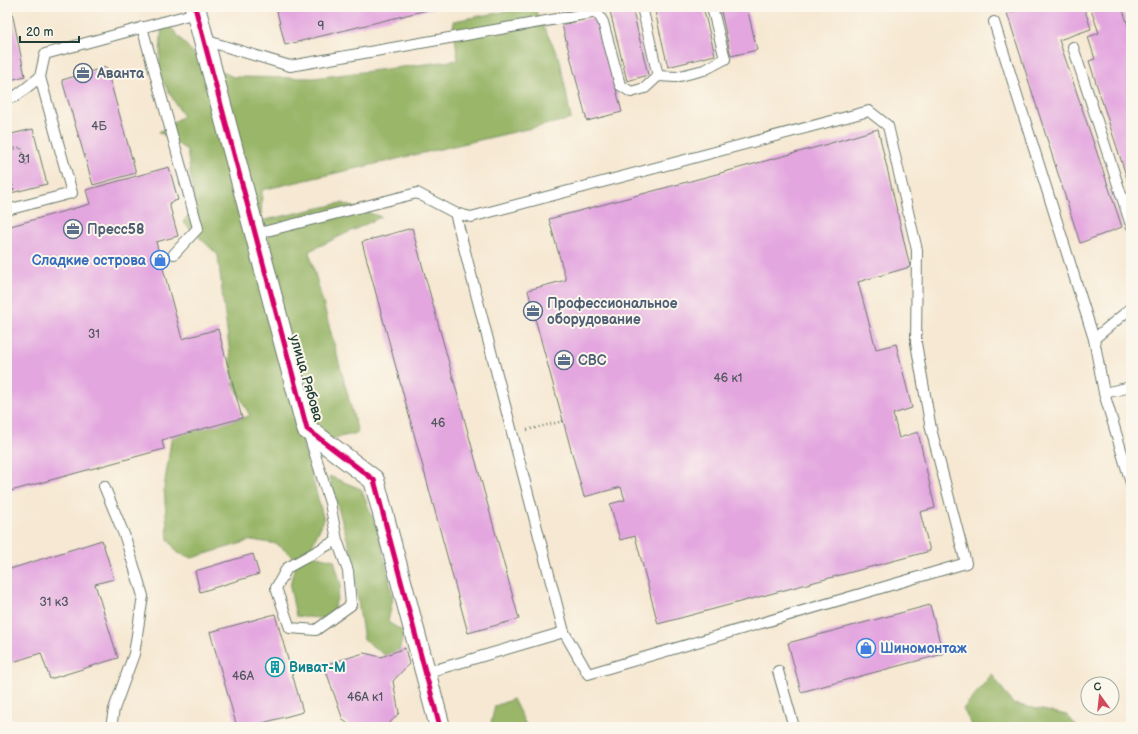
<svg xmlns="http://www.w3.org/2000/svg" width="1138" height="734" viewBox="0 0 1138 734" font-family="'Balsamiq Sans',sans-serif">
  <rect width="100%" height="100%" fill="#fbf7ec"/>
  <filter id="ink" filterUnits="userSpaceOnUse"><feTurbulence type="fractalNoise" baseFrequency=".025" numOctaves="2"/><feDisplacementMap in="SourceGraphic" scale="8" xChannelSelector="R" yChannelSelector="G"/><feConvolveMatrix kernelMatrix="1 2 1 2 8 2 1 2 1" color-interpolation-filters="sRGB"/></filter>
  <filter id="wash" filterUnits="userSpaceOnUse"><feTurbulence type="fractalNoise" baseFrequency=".012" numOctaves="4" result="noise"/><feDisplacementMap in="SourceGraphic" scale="16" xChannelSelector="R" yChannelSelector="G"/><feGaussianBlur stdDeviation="0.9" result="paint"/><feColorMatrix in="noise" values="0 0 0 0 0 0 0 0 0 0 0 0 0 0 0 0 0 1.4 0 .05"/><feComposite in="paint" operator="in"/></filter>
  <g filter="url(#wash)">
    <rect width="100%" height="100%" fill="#f6e8d2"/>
    <g fill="#99b669" stroke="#5c7a4e">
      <path d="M530,7H534L560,60L571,119L262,190L261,221L342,203L381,217L309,251L358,433L303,445L324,520L308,554L334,560L341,585L331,619L296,616L290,587L296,559L277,544L252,540L192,558L178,553L168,539L164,488L172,434L250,416L234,385L223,300L218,255L183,222L195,207L187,150L159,132L183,116L159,75L162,17L199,60L233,77L314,78L458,60L453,21Z"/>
      <path d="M329,476L361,489L379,533L393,598L388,622L404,632L396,663L364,640L350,549Z"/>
      <path d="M992,674L1013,704L1067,715L1077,727H973L963,709Z"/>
      <path d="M513,699L527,727H490L495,706Z"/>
    </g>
    <g id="blocks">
      <g fill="#e3a6df">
        <path d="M7,7H11L25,76L7,81Z"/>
        <path d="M276,7H435V8L285,45Z"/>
        <path d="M558,7H581V8L559,13Z"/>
        <path d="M609,7H632L648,75L627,81Z"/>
        <path d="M654,7H703L715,55L668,67Z"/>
        <path d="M720,7H747L757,50L731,56Z"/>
        <path d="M1027,7H1084L1091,29L1059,40L1122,227L1080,243L1007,13Z"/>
        <path d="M1090,7H1122L1131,35V191L1089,61L1095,59L1088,37L1099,33Z"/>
        <path d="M597,16L622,112L587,121L562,25Z"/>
        <path d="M106,67L136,173L93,185L62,80Z"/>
        <path d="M33,129L47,184L7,194V135Z"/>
        <path d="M878,129L910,267L858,282L876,349L896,344L912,408L893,414L899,438L918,432L935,508L920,512L930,551L658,624L635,536L620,540L610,504L625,500L621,487L584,497L533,311L528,290L566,280L549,219L821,146Z"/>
        <path d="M169,167L178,200L169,203L178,236L156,242L182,339L218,329L242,418L162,440L164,449L7,492V227L90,204L86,190Z"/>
        <path d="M412,228L519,619L468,633L362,242Z"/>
        <path d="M102,540L114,579L95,584L118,658L50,679L41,653L7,664V570Z"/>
        <path d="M253,554L259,574L200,592L195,571Z"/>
        <path d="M930,605L943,654L801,692L788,643Z"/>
        <path d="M275,614L303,712L248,727H237L210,632Z"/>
        <path d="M405,648L409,664L393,681L399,713L388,725L380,727H352L343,720L324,665L364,653L381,657Z"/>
      </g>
    </g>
  </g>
  <g filter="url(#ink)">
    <use href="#blocks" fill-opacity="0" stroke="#6a796b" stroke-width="1"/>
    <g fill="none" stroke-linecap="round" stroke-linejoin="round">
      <defs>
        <g id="lane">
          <path d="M597,12L603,22L620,85L631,92L645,88L658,76L642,7"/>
          <path d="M994,22L1094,339L1104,393L1131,483"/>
          <path d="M142,27L198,228L174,254"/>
          <path d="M204,40L290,66L597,12L595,7"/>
          <path d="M1073,47L1131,225"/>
          <path d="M658,76L676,77L704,70L725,59L712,7"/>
          <path d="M7,99L16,96L40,77"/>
          <path d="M7,210L72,193L40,77L45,54L196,13"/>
          <path d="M455,213L471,217L869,111L888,126L917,250L916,343L931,429L966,563L588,674L564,632"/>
          <path d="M255,234L417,193L455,213L564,632L425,673"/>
          <path d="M1094,339L1131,308"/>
          <path d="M1104,393L1131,387"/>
          <path d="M308,432L330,503L337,540L348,571L351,605L316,630L290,628L276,588L287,568L337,540"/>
          <path d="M104,486L125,537L143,596L134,654L114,709L111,727"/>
          <path d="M778,671L794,727"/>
        </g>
        <path id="street" d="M195,7L307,429L374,480L440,727"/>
      </defs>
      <use href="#lane" stroke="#6a796b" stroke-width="12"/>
      <use href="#street" stroke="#6a796b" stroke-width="22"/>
      <g stroke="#6a796b" stroke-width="2.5" stroke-dasharray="1 3" stroke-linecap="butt">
        <path d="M7,151L21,147L27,166"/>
        <path d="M7,166L14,192"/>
        <path d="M527,430L563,421"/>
      </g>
      <use href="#lane" stroke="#fff" stroke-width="10"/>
      <use href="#street" stroke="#fff" stroke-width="20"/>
      <defs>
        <path id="cycleway" d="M195,7L307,429L374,480L440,727"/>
      </defs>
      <use href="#cycleway" stroke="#fbf7ec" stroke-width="8"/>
      <use href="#cycleway" stroke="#d6006c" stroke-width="5"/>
    </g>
  </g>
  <defs>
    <symbol id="office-ring" viewBox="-11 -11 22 22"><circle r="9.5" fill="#fbf7ec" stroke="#5c6f8a" stroke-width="1.5"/><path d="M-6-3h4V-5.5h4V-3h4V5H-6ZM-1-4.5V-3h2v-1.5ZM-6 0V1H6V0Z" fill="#5c6f8a"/></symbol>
    <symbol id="shop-ring" viewBox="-11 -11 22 22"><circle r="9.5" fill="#fbf7ec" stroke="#3f7fe0" stroke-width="1.5"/><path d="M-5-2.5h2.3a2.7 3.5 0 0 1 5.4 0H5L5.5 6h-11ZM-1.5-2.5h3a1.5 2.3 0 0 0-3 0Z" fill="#3f7fe0"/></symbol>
    <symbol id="building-ring" viewBox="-11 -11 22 22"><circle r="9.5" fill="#fbf7ec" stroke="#0f9aa8" stroke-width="1.5"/><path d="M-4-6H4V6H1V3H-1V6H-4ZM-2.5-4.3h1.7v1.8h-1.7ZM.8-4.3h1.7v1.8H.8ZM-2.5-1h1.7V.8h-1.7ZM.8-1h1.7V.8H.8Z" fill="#0f9aa8"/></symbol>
  </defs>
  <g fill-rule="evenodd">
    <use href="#office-ring" x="72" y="62" width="22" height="22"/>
    <use href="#office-ring" x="62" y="218" width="22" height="22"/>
    <use href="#shop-ring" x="149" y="249" width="22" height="22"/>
    <use href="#office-ring" x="522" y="300" width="22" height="22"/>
    <use href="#office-ring" x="553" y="349" width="22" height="22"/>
    <use href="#shop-ring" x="855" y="637" width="22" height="22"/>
    <use href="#building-ring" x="264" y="656" width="22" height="22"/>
  </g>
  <g text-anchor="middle" stroke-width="4" stroke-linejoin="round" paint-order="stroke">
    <g font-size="12" fill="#50575f">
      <text x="321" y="30">9</text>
      <text x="99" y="130">4Б</text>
      <text x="24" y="163">31</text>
      <text x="94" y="338">31</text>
      <text x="728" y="382">46 к1</text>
      <text x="438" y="427">46</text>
      <text x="54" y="606">31 к3</text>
      <text x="243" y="680">46А</text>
      <text x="365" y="701">46А к1</text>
    </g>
    <g font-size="14" font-weight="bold" fill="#4e5e75" stroke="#fbf7ec" text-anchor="start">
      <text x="97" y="78">Аванта</text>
      <text x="87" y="234">Пресс58</text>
      <text x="547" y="308">Профессиональное<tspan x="547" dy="16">оборудование</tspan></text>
      <text x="578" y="365">СВС</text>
    </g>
    <g font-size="14" font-weight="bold" fill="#366cbe" stroke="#fbf7ec" text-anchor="end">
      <text x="146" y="265">Сладкие острова</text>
      <text x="880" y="653" text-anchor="start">Шиномонтаж</text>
    </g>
    <g font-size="14" fill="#1f3d34" stroke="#fbf7ec">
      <text transform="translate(307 378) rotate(74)" y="5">улица Рябова</text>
    </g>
    <g font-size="14" font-weight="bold" fill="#0d838f" stroke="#fbf7ec" text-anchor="start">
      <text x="289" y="672">Виват-М</text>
    </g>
  </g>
  <rect width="1138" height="734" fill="none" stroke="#fbf7ec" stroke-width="24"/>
  <g transform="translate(1100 696) rotate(345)"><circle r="19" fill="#fbf7ec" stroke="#a3ada2"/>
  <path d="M0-3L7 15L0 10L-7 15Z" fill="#d1495b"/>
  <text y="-6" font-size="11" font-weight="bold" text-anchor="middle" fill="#1f3d34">С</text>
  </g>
  <path d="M20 36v6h59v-6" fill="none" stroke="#1f3d34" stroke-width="2"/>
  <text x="26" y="36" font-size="12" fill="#1f3d34" stroke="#fbf7ec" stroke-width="3" paint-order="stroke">20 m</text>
</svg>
